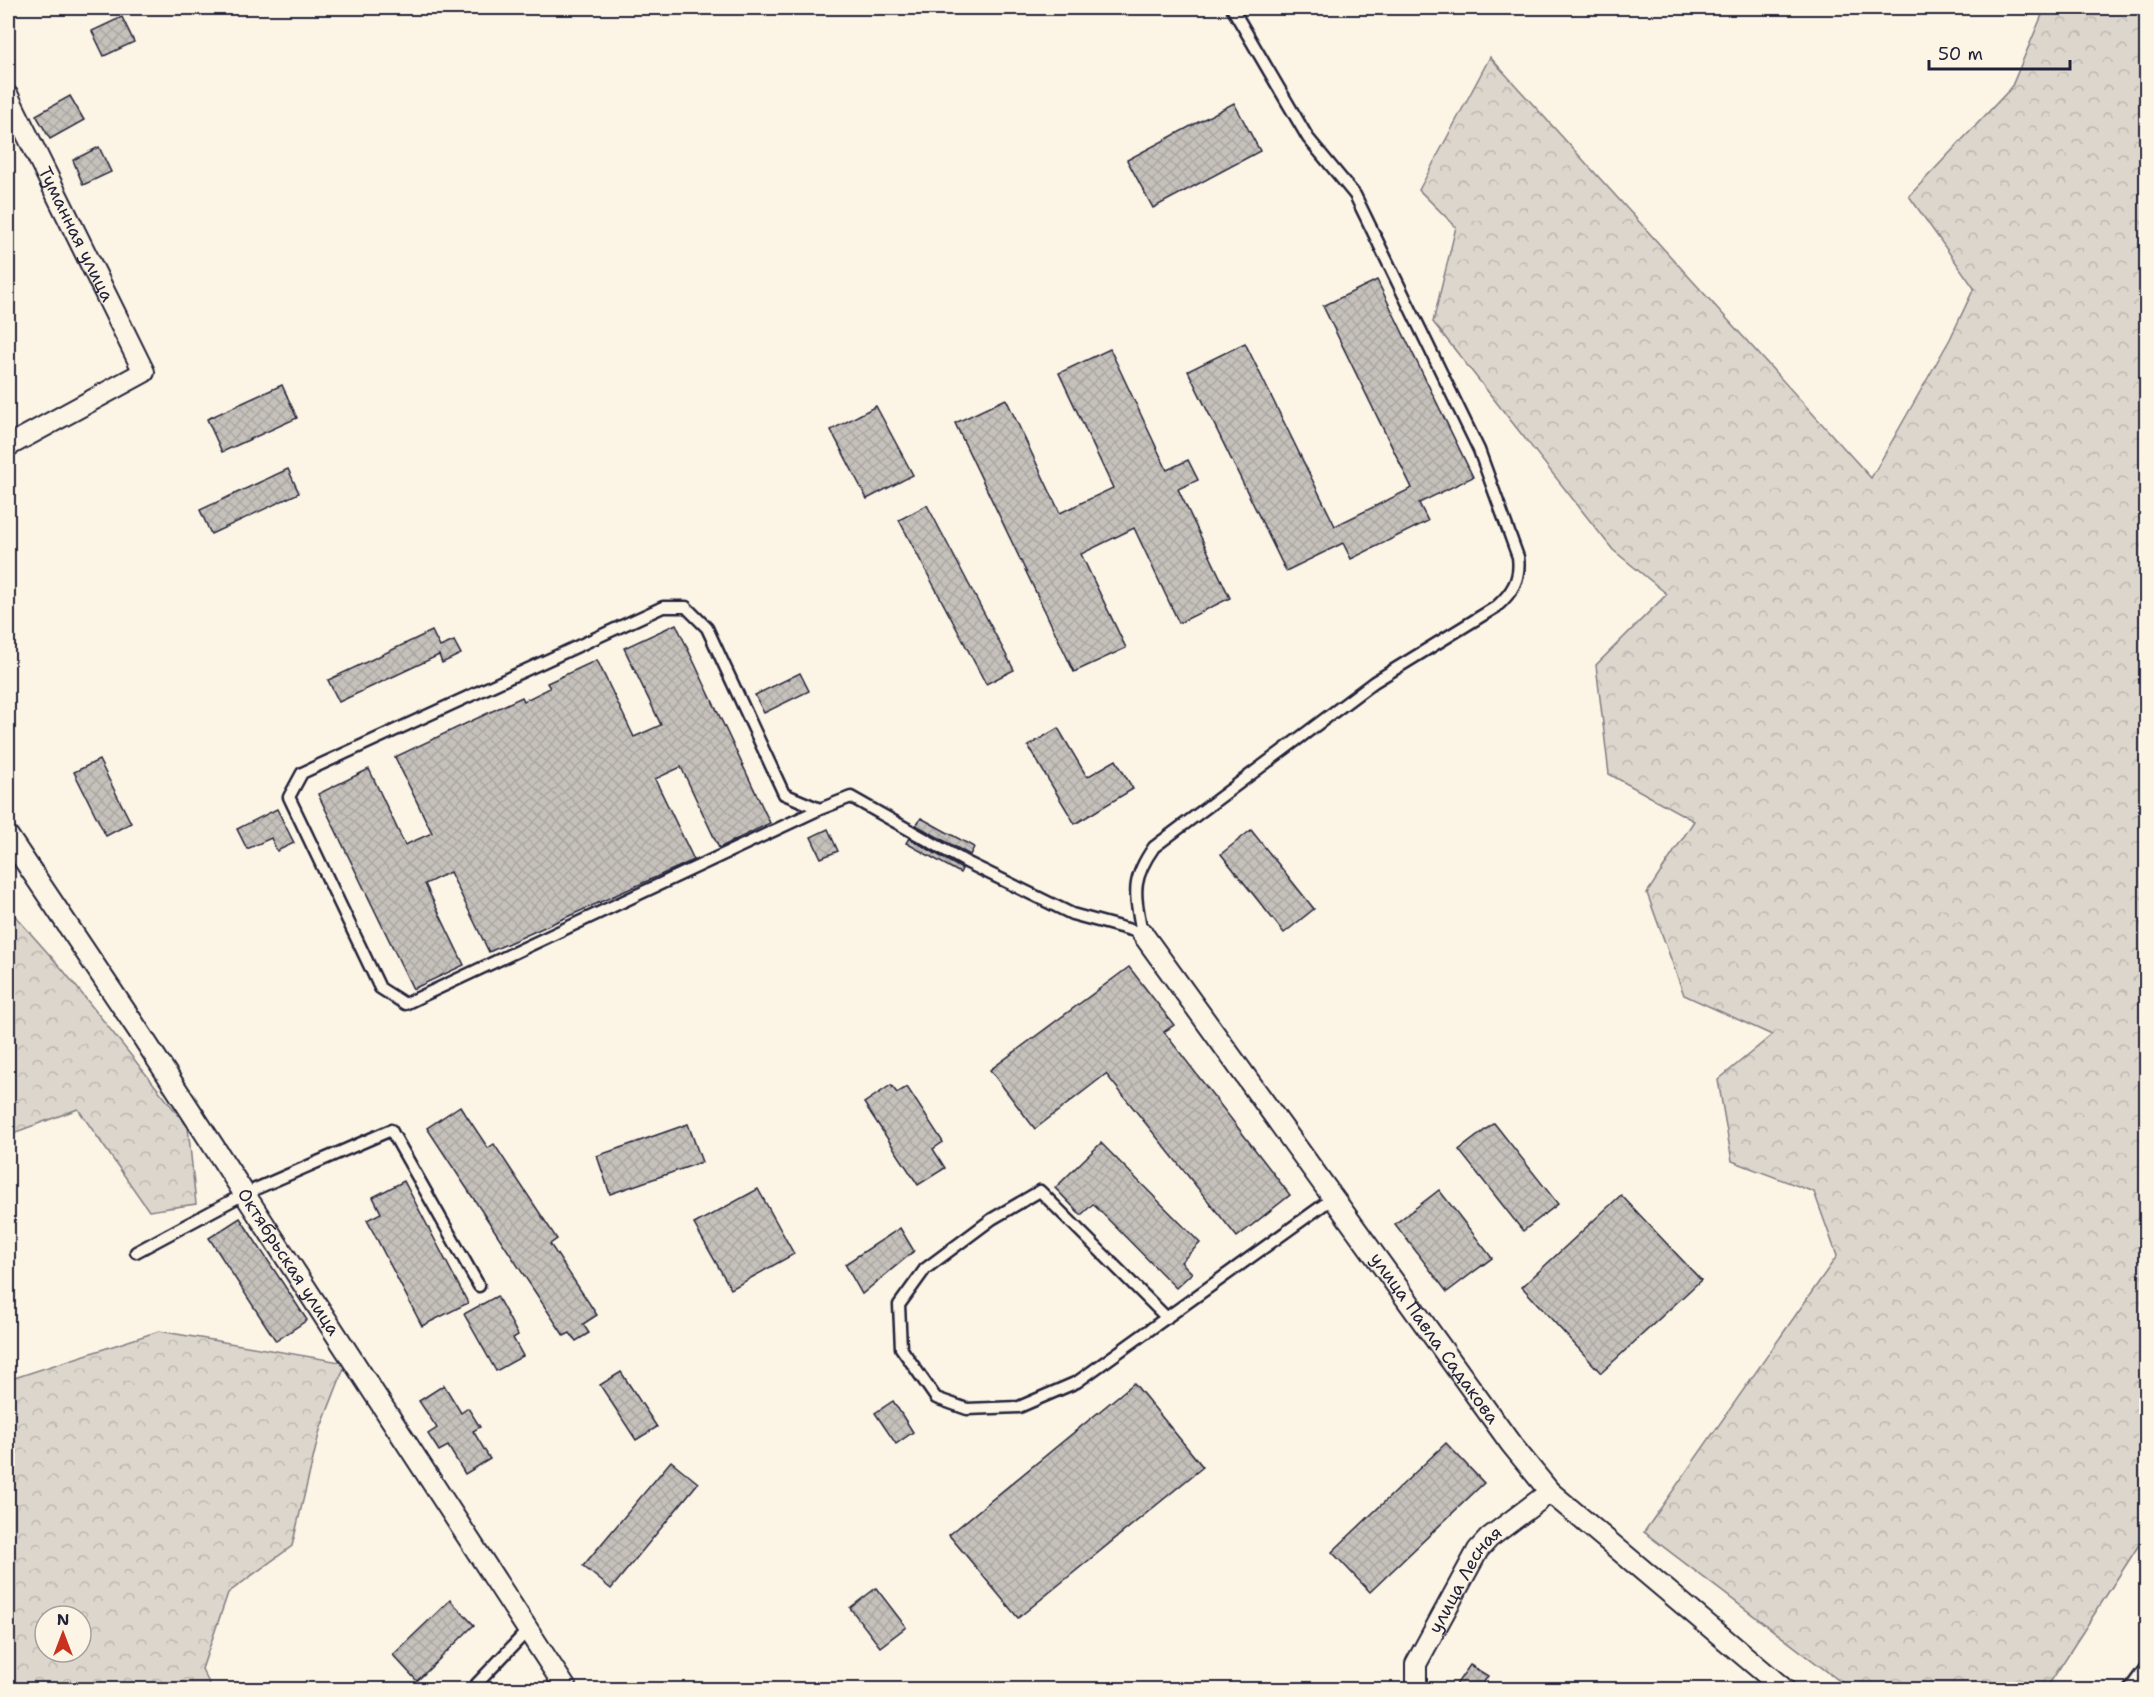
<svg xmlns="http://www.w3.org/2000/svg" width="2154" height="1697" viewBox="0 0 2154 1697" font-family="'Shantell Sans',sans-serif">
  <defs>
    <pattern id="forest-crowns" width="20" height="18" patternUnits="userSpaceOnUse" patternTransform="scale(1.5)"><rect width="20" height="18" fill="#dcd6cc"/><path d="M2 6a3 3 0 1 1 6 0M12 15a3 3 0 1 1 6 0" fill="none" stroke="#bcb7b0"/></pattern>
    <pattern id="building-cross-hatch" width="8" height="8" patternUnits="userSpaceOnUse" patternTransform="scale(1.5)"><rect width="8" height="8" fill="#c6c1bb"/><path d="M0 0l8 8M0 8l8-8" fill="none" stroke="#aaa6a2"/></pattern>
  </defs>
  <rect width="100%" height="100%" fill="#fcf5e5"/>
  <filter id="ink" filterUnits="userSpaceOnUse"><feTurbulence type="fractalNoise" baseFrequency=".0167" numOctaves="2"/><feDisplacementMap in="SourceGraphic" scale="12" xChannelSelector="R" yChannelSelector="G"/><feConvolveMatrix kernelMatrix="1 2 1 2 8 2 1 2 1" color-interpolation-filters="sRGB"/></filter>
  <g filter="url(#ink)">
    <g fill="url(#forest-crowns)" stroke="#7f7c84" stroke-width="1.5" fill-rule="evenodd">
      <path d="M2045,8H2146V1534L2046,1689H1850L1644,1532L1837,1256L1814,1192L1732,1161L1718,1080L1772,1035L1684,995L1647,893L1694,821L1609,774L1596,665L1667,594L1613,550L1433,322L1456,227L1419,190L1490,57L1871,478L1950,339L1974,288L1909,196L2011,88Z"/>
      <path d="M8,908L63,970L188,1127L196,1204L149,1211L78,1109L8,1135Z"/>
      <path d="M159,1331L346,1363L320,1430L292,1546L228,1593L202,1669L212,1689H8V1380ZM45,1616H81V1652H45Z"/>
    </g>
    <g fill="url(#building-cross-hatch)" stroke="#22223b" stroke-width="1.5">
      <path d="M122,17L134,42L104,56L92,31Z"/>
      <path d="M70,96L84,120L50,139L36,115Z"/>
      <path d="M1234,103L1260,151L1153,208L1127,160Z"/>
      <path d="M99,147L111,172L83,185L73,160Z"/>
      <path d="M1377,280L1473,477L1419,503L1428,521L1351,559L1343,543L1286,571L1188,371L1245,343L1335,526L1412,488L1323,306Z"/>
      <path d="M1110,349L1167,470L1188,460L1198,480L1178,489L1230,598L1179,623L1134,528L1081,554L1126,648L1074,672L955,423L1006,399L1060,513L1113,488L1059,373Z"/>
      <path d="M282,385L297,418L222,452L207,419Z"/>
      <path d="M876,406L913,475L867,499L831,430Z"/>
      <path d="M288,469L299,493L211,534L200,510Z"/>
      <path d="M927,505L1014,670L986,684L899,520Z"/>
      <path d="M676,624L770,823L719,848L681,767L655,779L694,860L489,952L450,872L425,884L464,965L413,989L318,794L369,769L405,845L432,833L395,757L522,697L524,701L550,688L547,683L597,660L634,737L661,725L624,648Z"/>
      <path d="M432,631L440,647L454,641L461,654L442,663L439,655L339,702L328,680Z"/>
      <path d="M800,673L809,691L764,713L755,695Z"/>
      <path d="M1058,728L1087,777L1116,760L1133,789L1075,824L1028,746Z"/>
      <path d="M99,760L131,823L106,836L74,772Z"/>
      <path d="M277,809L294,843L277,851L271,838L247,849L237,829Z"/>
      <path d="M921,818L974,847L970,855L916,825Z"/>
      <path d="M828,829L838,851L821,858L811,837Z"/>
      <path d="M1251,830L1314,909L1284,933L1221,854Z"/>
      <path d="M909,838L962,869L960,873L906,843Z"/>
      <path d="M1129,967L1174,1025L1164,1032L1290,1195L1237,1237L1106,1074L1035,1129L990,1070Z"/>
      <path d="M891,1085L897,1093L907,1087L943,1142L933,1149L945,1168L918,1185L864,1103Z"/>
      <path d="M460,1106L488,1148L494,1144L557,1239L550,1244L597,1315L583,1324L589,1333L576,1341L570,1333L564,1336L427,1128Z"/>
      <path d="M1494,1123L1558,1204L1523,1231L1459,1150Z"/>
      <path d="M688,1124L702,1162L610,1194L597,1156Z"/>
      <path d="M1101,1143L1200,1243L1181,1262L1192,1273L1176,1288L1093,1204L1081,1215L1055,1188Z"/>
      <path d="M404,1181L468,1303L422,1326L367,1220L381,1213L373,1197Z"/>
      <path d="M758,1189L794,1254L731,1289L694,1224Z"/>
      <path d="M1439,1190L1492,1258L1447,1292L1395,1224Z"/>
      <path d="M1621,1195L1701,1280L1601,1373L1522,1287Z"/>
      <path d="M240,1218L307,1320L276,1341L209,1238Z"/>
      <path d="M900,1228L914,1251L862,1294L845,1264Z"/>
      <path d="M497,1296L518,1335L513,1338L523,1356L496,1371L464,1314Z"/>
      <path d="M621,1372L657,1427L636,1440L600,1385Z"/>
      <path d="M1134,1383L1203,1467L1018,1618L949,1535Z"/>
      <path d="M444,1385L461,1413L468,1408L480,1427L473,1431L490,1459L465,1474L448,1446L439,1451L428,1434L437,1428L419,1401Z"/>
      <path d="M893,1401L913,1432L896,1444L875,1413Z"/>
      <path d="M1446,1443L1484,1483L1370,1592L1332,1552Z"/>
      <path d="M671,1461L698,1483L611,1589L583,1566Z"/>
      <path d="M876,1588L906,1627L880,1647L850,1608Z"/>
      <path d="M450,1600L474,1625L417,1681L393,1655Z"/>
      <path d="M1470,1665L1488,1676L1479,1689H1453Z"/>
    </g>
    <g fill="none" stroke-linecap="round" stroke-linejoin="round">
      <defs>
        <g id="lane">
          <path d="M820,809L405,1004L380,988L289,797L302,773L663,607H686L707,628L784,794L820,809L851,797L966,862L1072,914L1142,933C1135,894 1130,881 1154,847L1374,682L1496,607C1512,593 1521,579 1518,557L1479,450L1355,195L1308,138L1232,8"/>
          <path d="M136,1252L244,1194L391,1130L479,1286"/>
          <path d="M1167,1318L1040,1191L992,1219L925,1269L899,1305L901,1348L936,1398L967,1409L1019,1407L1077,1382L1333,1198"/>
          <path d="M471,1690L527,1631"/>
          <path d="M2129,1690L2146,1667"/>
        </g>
        <g id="street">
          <path id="s1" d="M8,96L144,372L8,446"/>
          <path id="s2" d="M8,836L138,1030L567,1690"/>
          <path id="s3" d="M1142,933L1511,1444L1550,1492L1785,1690"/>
          <path id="s4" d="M1416,1690V1664L1478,1550L1489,1538L1550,1492"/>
        </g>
      </defs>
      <use href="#lane" stroke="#22223b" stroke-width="15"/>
      <use href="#street" stroke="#22223b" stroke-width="24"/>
      <use href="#lane" stroke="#fcf5e5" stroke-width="10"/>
      <use href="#street" stroke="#fcf5e5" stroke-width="20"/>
    </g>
  </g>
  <g text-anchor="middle" stroke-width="5" stroke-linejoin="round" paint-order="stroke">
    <g font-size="18" fill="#22223b" stroke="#fcf5e5">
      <text dy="6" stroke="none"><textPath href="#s1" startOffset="154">Туманная улица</textPath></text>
      <text dy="6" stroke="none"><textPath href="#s2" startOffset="510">Октябрьская улица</textPath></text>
      <text dy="6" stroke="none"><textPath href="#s3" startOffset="500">улица Павла Садакова</textPath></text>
      <text dy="6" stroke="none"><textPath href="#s4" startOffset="124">улица Лесная</textPath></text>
    </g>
  </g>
  <rect width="2154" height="1697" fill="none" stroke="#fcf5e5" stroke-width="30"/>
  <rect x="15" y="15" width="2124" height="1667" fill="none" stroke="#22223b" stroke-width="2" filter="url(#ink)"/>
  <g transform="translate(63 1634)"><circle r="28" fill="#fcf5e5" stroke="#a5a1a1" stroke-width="1.5"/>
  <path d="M0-4.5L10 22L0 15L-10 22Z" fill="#c8321e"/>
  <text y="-9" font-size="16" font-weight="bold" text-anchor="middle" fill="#22223b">N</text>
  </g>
  <path d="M1929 60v9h141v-9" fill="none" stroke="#22223b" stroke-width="3"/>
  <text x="1938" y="60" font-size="18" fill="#22223b" stroke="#fcf5e5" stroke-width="4.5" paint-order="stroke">50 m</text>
</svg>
